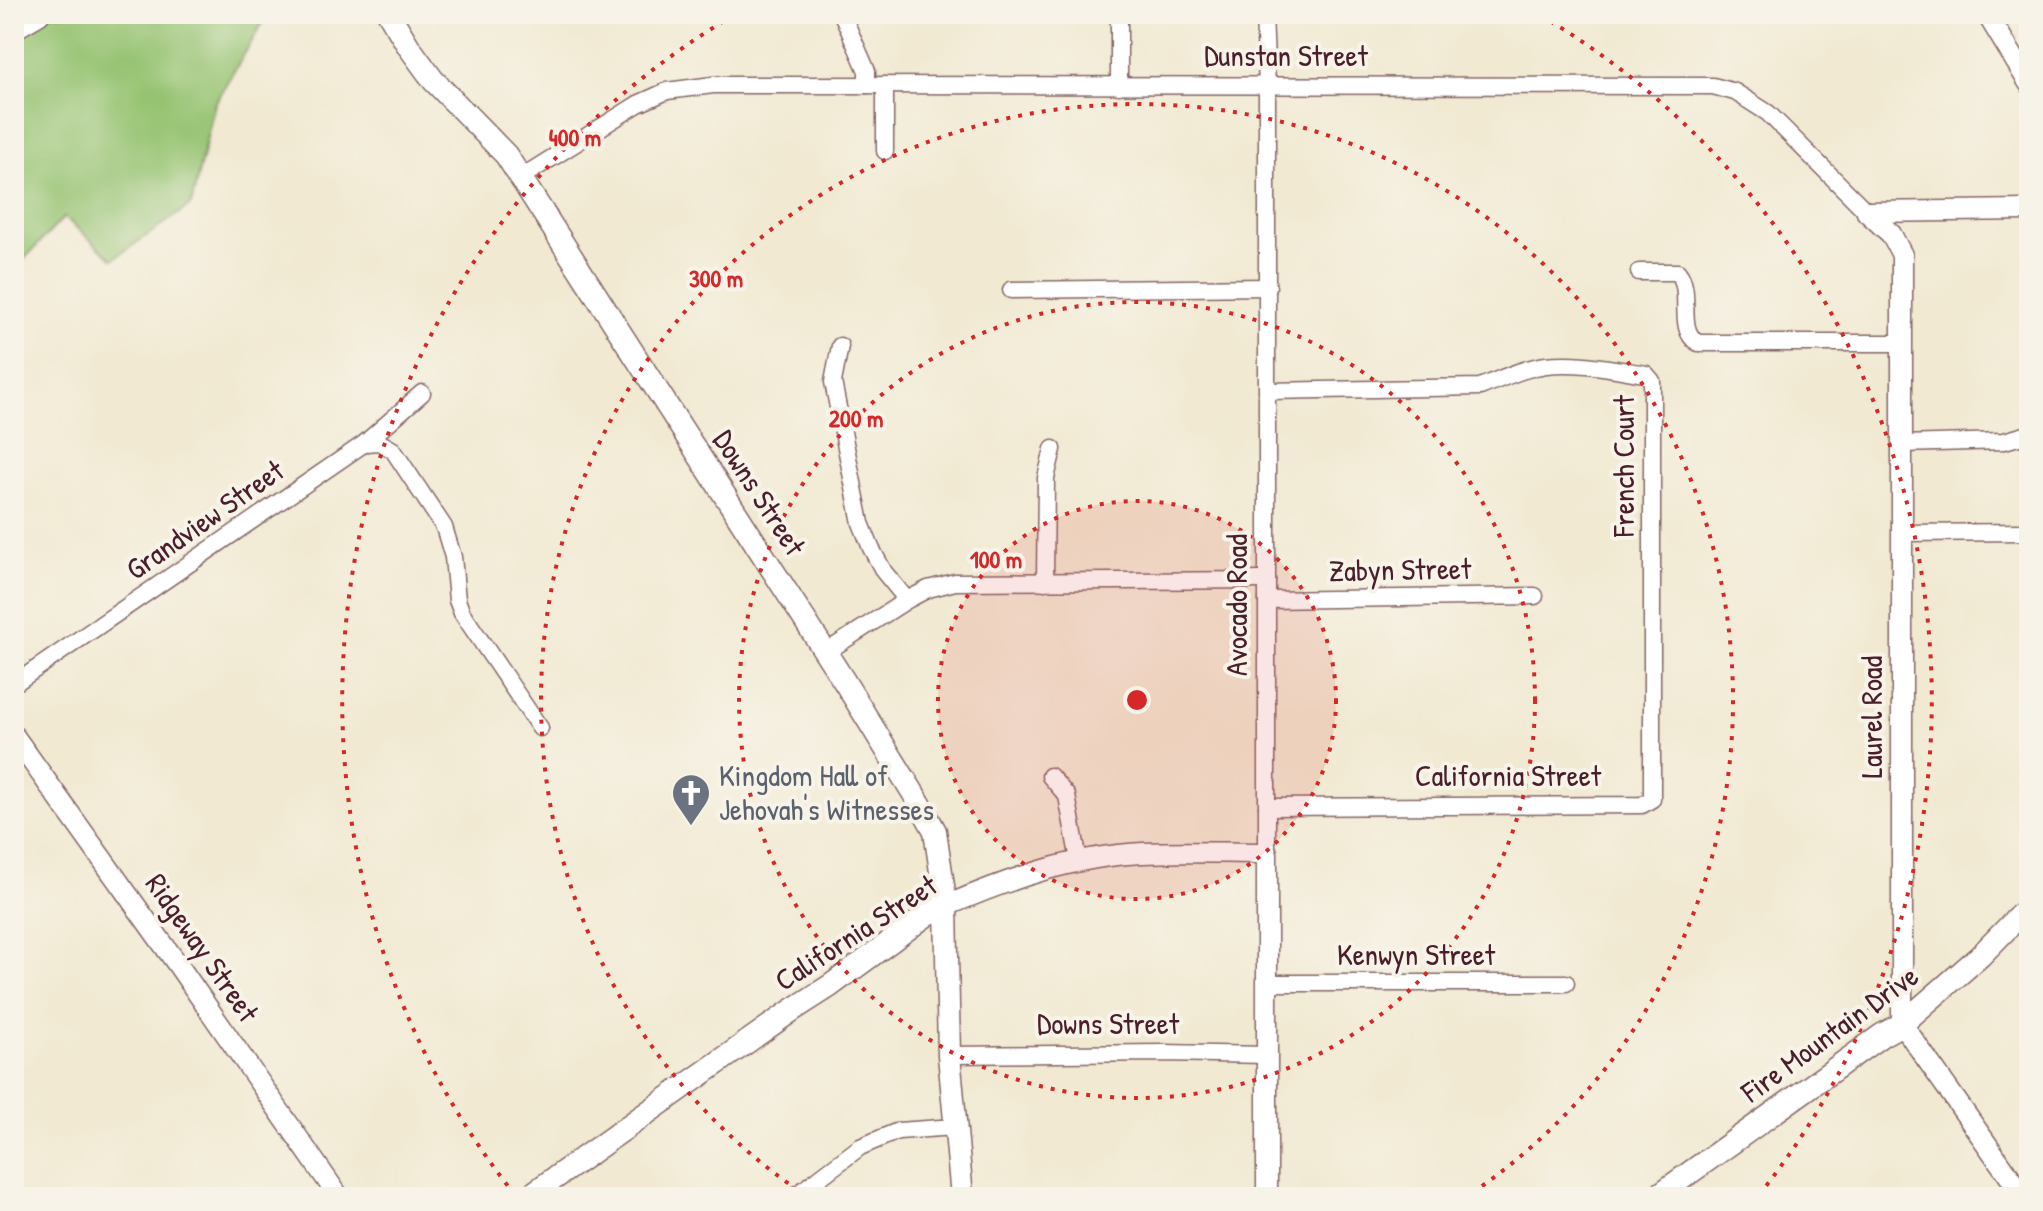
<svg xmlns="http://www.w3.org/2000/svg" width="2043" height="1211" viewBox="0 0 2043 1211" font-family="'Patrick Hand',sans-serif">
  <rect width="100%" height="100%" fill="#f7f3e8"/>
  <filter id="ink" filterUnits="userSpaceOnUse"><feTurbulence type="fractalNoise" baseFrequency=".0125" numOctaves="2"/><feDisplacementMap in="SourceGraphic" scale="16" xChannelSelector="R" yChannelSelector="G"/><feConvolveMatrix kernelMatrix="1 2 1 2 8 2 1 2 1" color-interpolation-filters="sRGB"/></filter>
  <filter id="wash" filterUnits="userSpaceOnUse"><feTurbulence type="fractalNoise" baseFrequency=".006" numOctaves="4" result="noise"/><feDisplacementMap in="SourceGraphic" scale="32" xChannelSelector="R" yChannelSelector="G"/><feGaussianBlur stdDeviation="1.8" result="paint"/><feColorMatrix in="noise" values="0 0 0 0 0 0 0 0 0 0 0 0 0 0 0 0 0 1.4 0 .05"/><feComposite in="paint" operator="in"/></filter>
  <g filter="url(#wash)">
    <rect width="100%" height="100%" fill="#f1e9d2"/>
    <path fill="#95c371" stroke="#70714e" stroke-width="2" d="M38,14H268L215,103L191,205L113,259L64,217L14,270V28Z"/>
  </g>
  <g filter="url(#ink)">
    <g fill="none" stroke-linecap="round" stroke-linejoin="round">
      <defs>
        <g id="minor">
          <path d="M842,14L867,71V85"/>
          <path d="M1119,14V86"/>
          <path d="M1264,14L1267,86V853"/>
          <path d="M885,85V151"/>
          <path d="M520,178L638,104L667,91L713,85L1713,86L1735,92L1768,113L1867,212"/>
          <path d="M1639,272H1678C1694,293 1675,329 1698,343H1902"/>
          <path d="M1011,290L1268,287"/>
          <path d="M840,346L833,382L861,523L871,548L884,572L907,600"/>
          <path d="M365,443L379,442L393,450L444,527L453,557L457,600L462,613L540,728"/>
          <path d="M1902,444L2004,441L2029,434"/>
          <path d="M1902,533L2029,532"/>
          <path d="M1045,582L1046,478L1053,449"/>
          <path d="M1267,600L1535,596"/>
          <path d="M826,652L907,600L928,589L955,582L1267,580"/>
          <path d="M14,684L365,443L422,393"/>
          <path d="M1050,776L1067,796L1079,861"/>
          <path d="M1267,807L1642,805L1652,799V381L1646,374C1614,369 1578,361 1546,365C1523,368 1501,379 1480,387L1268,391"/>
          <path d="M1267,983H1566"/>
          <path d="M949,1055L1163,1053L1267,1055"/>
          <path d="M794,1197L860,1147L898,1131L955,1127"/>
        </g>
        <g id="tertiary">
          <path d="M1987,14L2029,83"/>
          <path d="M1867,212L1891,234L1902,255V1024L2024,1197"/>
          <path d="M1867,212L2029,210"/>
          <path d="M14,736L178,965L339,1197"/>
          <path d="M946,906C1009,879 1074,856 1143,853C1184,851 1226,853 1267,853V1197"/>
        </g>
        <g id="secondary">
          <path d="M389,14L409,47L433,80L506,155L844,681L920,804L935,831L946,906L949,1055L962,1197"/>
          <path d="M14,28L38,14"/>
          <path d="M528,1197L791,1011L830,986L928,914L946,906"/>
          <path d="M1656,1197L1882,1035L1902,1024L1980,956L2029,906"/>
        </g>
      </defs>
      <use href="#minor" stroke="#846665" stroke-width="19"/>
      <use href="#tertiary" stroke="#846665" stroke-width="23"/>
      <use href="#secondary" stroke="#846665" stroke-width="25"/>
      <use href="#minor" stroke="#fff" stroke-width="16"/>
      <use href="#tertiary" stroke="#fff" stroke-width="20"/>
      <use href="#secondary" stroke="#fff" stroke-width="22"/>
    </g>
  </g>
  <circle cx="1137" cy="700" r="199" fill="#d62828" fill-opacity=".12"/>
  <g fill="none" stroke="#d62828" stroke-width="4" stroke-dasharray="4 8">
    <circle cx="1137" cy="700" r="199"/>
    <circle cx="1137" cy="700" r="398"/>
    <path d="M808 1197A596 596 0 1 1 1466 1197"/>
    <path d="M515 1195A795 795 0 0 1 734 15M1540 15A795 795 0 0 1 1759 1195"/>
  </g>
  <defs>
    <symbol id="church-pin" viewBox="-11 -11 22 30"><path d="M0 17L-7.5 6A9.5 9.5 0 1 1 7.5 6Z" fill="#6b7280" stroke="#f7f3e8"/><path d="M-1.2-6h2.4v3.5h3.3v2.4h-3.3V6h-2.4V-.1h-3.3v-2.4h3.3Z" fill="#fff"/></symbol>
  </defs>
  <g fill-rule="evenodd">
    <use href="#church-pin" x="669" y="771" width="44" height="60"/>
  </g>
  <g text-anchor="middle" stroke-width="8" stroke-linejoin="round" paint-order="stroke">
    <g font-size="30" fill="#4a1f2b" stroke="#f7f3e8">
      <text x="1286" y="66">Dunstan Street</text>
      <text transform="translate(1624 466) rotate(-90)" y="10">French Court</text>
      <text transform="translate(759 493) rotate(57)" y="10">Downs Street</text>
      <text transform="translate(205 520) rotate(-35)" y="10">Grandview Street</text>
      <text transform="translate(1400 570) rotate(-1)" y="10">Zabyn Street</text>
      <text transform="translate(1237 605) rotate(-90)" y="10">Avocado Road</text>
      <text transform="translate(1872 717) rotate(-90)" y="10">Laurel Road</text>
      <text x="1508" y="786">California Street</text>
      <text transform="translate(856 933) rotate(-33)" y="10">California Street</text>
      <text transform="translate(202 948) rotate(55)" y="10">Ridgeway Street</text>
      <text x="1416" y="965">Kenwyn Street</text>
      <text x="1108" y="1034">Downs Street</text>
      <text transform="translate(1830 1034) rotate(-36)" y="10">Fire Mountain Drive</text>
    </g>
    <g font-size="30" fill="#5b616d" stroke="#f7f3e8" text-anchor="start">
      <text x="719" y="786">Kingdom Hall of<tspan x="719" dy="34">Jehovah's Witnesses</tspan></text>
    </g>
  </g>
  <circle cx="1137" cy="700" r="12" fill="#d62828" stroke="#f7f3e8" stroke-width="4"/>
  <g font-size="24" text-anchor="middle" font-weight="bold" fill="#d62828" stroke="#f7f3e8" stroke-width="8" stroke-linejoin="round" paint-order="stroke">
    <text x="575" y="146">400 m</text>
    <text x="716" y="287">300 m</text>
    <text x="856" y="427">200 m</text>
    <text x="996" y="568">100 m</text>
  </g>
  <rect width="2043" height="1211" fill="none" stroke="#f7f3e8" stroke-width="48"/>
</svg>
